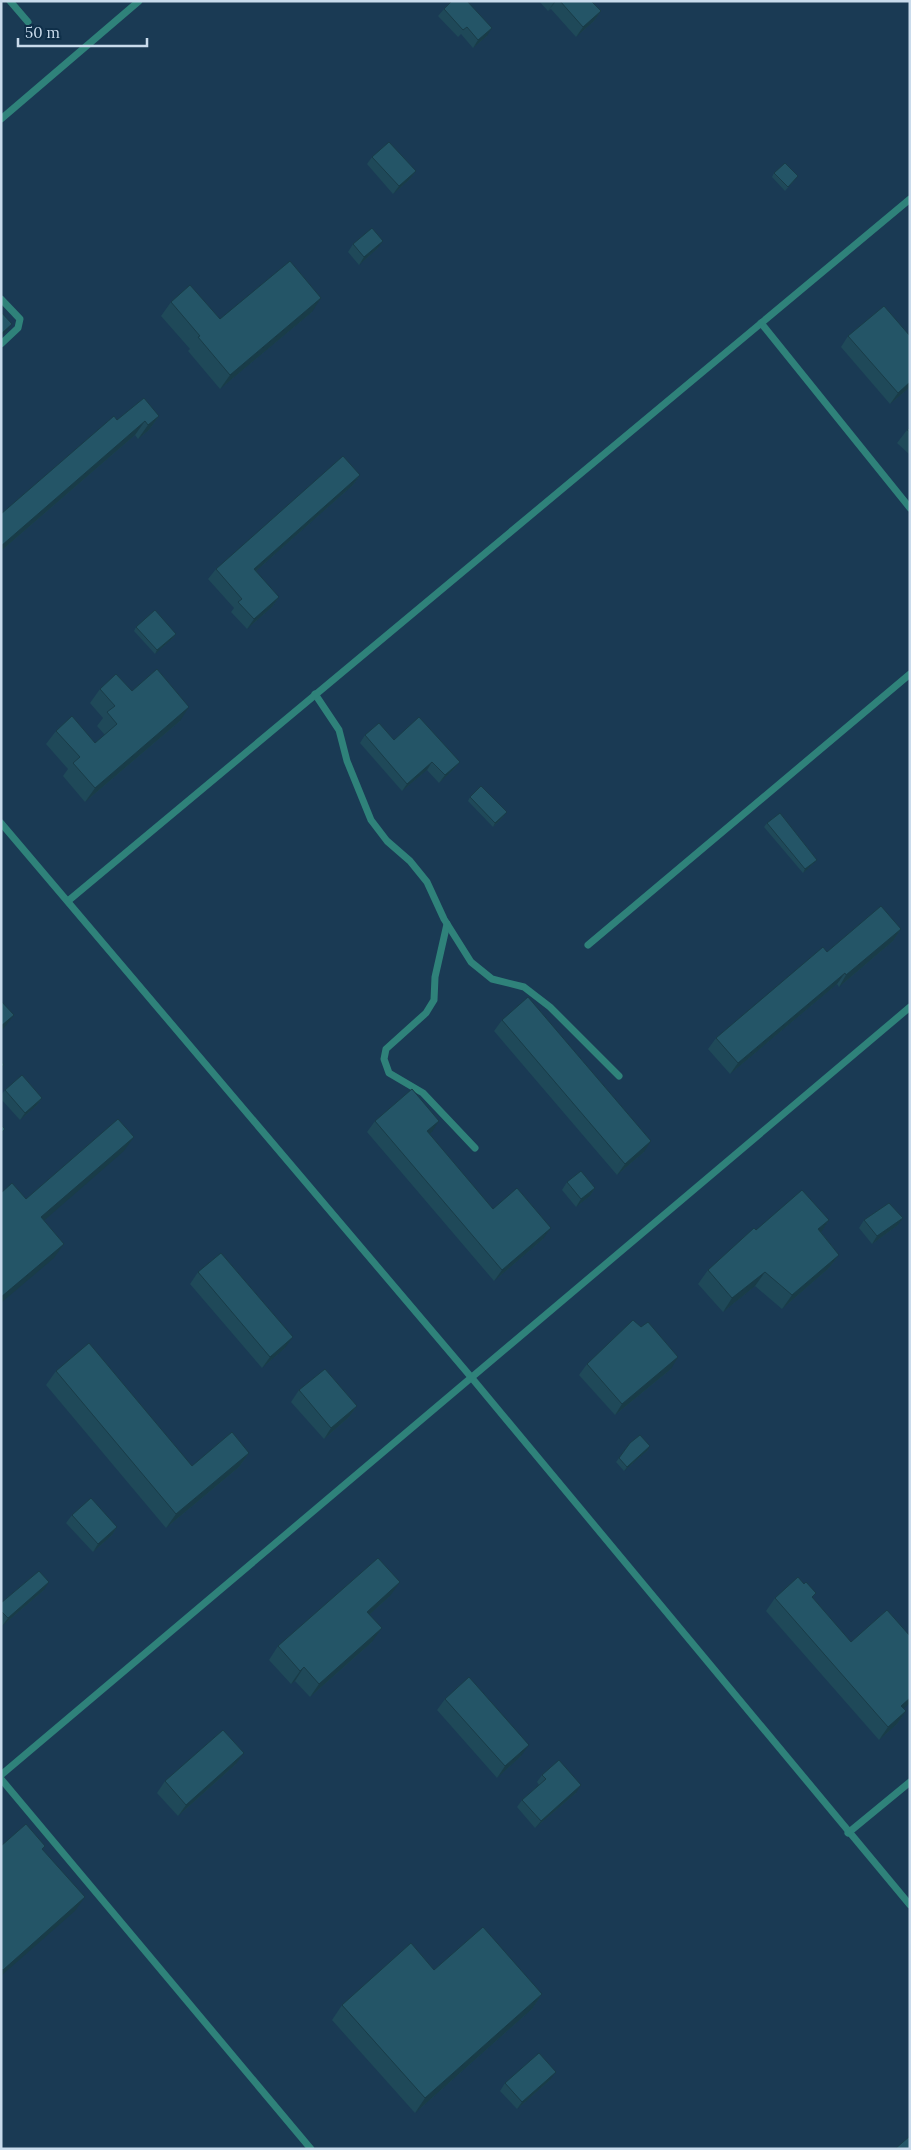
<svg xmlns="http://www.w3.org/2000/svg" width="911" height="2150" viewBox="0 0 911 2150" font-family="Lora,serif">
  <rect width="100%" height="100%" fill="#1a3a54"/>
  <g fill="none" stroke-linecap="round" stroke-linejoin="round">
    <g stroke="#2f827a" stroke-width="7">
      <path d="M10,1L28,22"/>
      <path d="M1,119L139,1"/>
      <path d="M1,299L20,319L18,328L1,344"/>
      <path d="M761,323L910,508"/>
      <path d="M315,694L339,730L347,761L371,820L387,841L410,861L427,882L444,919L471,962L492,979L524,987L550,1007L619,1076"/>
      <path d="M1,823L471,1377L910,1905"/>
      <path d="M68,901L910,199"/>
      <path d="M447,924L435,977L434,1000L426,1013L386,1049L384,1059L389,1073L423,1093L475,1148"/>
      <path d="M588,945L910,674"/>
      <path d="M1,1775L910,1007"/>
      <path d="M1,1779L311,2149"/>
      <path d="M848,1833L910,1782"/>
    </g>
  </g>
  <g fill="#1f4959">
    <path d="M539,1H591L601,11L594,21L576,37L551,9L548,11Z"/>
    <path d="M444,9L487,36L473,48L461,34L458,37L438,16Z"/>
    <path d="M372,157L416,171L410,179L393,194L367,164Z"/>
    <path d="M774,173L798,176L785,191L772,177Z"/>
    <path d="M353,244L378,248L359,265L348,252Z"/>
    <path d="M171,302L220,319L312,312L220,389L188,351L190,349L161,316Z"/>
    <path d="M848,336L910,387L890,404L841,347Z"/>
    <path d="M159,416L149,430L138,439L135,435L1,551V514L117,420Z"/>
    <path d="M910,427V455L897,443L907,430Z"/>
    <path d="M360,475L353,485L256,571L279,597L272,607L247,629L231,612L234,608L208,579L216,569Z"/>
    <path d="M136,627L176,634L174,637L155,654L134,631Z"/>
    <path d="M100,689L132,691L180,721L85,802L63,776L68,769L46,744L56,731L95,743L105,735L97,726L103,718L90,703Z"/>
    <path d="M365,735L460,762L454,769L439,783L427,770L402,791L360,743Z"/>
    <path d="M470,797L504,816L493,827L468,801Z"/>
    <path d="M767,823L814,863L803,873L764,827Z"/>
    <path d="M901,929L893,941L839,987L837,984L730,1074L708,1049L716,1038L827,952Z"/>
    <path d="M502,1020L644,1152L617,1175L494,1031Z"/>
    <path d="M5,1090L42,1098L37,1105L20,1120L1,1099V1095Z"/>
    <path d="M375,1121L432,1132L429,1134L493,1209L543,1239L494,1281L367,1132Z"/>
    <path d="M567,1182L595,1188L590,1196L576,1207L562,1190Z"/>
    <path d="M829,1220L821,1232L839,1255L829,1268L782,1309L755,1286L723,1312L698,1284L708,1270L756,1230Z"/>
    <path d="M864,1220L898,1225L872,1244L859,1228Z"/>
    <path d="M198,1272L285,1348L262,1368L190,1284Z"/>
    <path d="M587,1364L671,1369L615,1415L579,1375Z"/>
    <path d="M56,1371L192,1466L249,1453L239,1467L166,1528L46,1385Z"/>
    <path d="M299,1390L357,1406L349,1417L324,1439L291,1402Z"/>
    <path d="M630,1443L648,1450L624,1471L616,1462Z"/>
    <path d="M72,1515L117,1527L112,1535L93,1552L66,1523Z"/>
    <path d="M44,1590L2,1626L1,1625V1603Z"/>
    <path d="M390,1596L370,1614L372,1642L310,1697L295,1681L291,1684L269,1660L278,1646Z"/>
    <path d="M775,1598H813L906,1711L897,1724L879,1740L766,1611Z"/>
    <path d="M445,1699L521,1756L497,1778L437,1710Z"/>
    <path d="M236,1764L178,1816L157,1793L165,1781Z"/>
    <path d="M542,1775L576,1793L535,1828L517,1807L522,1800L539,1785L537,1782Z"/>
    <path d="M434,1970L542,1994L532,2009L415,2113L332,2020L342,2005Z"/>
    <path d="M550,2080L517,2109L500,2091L505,2083Z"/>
  </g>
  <g fill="#193c48">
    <path d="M555,1H556L548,11Z"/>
    <path d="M601,11L594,21L576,37L583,27Z"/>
    <path d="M492,28L487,36L473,48L478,40Z"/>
    <path d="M416,171L410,179L393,194L399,186Z"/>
    <path d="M383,241L378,248L359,265L364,257Z"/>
    <path d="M321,298L312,312L220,389L230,375Z"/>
    <path d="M12,324L7,331L1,337V334Z"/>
    <path d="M910,382V387L890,404L898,393Z"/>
    <path d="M159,416L149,430L138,439L148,425Z"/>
    <path d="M145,421L135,435L1,551V546Z"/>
    <path d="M360,475L353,485L247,579L254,569Z"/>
    <path d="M279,597L272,607L247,629L254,619Z"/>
    <path d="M176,634L174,637L155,654L157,650Z"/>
    <path d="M189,707L180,721L85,802L95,788Z"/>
    <path d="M432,762L427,770L402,791L407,784Z"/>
    <path d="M460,762L454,769L439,783L445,775Z"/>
    <path d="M507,812L504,816L493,827L495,823Z"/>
    <path d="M817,860L814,863L803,873L805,869Z"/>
    <path d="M901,929L893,941L839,987L846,975Z"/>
    <path d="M845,973L837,984L730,1074L738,1063Z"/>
    <path d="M14,1015L4,1028L1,1031V1026Z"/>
    <path d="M42,1098L37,1105L20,1120L25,1113Z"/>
    <path d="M439,1121L432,1132L419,1142L427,1131Z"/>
    <path d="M134,1137L124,1151L31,1232L41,1217Z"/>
    <path d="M651,1141L644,1152L617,1175L625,1164Z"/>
    <path d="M595,1188L590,1196L576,1207L581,1199Z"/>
    <path d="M903,1218L898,1225L872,1244L877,1236Z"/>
    <path d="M829,1220L820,1234L818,1229Z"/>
    <path d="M551,1228L543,1239L494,1281L502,1270Z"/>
    <path d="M64,1244L54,1258L1,1303V1297Z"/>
    <path d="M839,1255L829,1268L782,1309L792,1295Z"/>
    <path d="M765,1272L755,1286L723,1312L732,1298Z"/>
    <path d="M293,1337L285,1348L262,1368L270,1357Z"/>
    <path d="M678,1357L671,1369L615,1415L622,1404Z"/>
    <path d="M357,1406L349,1417L324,1439L331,1428Z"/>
    <path d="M650,1446L648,1450L624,1471L627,1467Z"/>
    <path d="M249,1453L239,1467L166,1528L176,1514Z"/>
    <path d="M117,1527L112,1535L93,1552L98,1544Z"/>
    <path d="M49,1582L44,1590L2,1626L8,1618Z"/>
    <path d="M400,1582L390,1596L358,1625L367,1612Z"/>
    <path d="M382,1628L372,1642L310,1697L319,1684Z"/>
    <path d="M304,1667L295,1681L291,1684L300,1671Z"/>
    <path d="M910,1698V1703L892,1719L901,1706Z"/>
    <path d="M906,1711L897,1724L879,1740L888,1727Z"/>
    <path d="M529,1745L521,1756L497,1778L505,1766Z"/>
    <path d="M244,1753L236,1764L178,1816L186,1805Z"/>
    <path d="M581,1785L576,1793L535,1828L541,1821Z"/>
    <path d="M85,1897L75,1911L1,1976V1972L3,1970Z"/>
    <path d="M542,1994L532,2009L415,2113L425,2098Z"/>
    <path d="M556,2072L550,2080L517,2109L522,2102Z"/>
  </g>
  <g fill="#245567" stroke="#193c48">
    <path d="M452,1H467L492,28L478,40L467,27L463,30L444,9Z"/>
    <path d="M560,1H591L601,11L583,27Z"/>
    <path d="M389,142L416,171L399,186L372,157Z"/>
    <path d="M785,163L798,176L788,187L774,173Z"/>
    <path d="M372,228L383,241L364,257L353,244Z"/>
    <path d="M290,261L321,298L230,375L198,337L200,336L171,302L190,285L220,319Z"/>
    <path d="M884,306L910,336V382L898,393L848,336Z"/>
    <path d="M1,312L12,324L1,334Z"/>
    <path d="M144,398L159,416L148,425L145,421L1,546V514L114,416L117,420Z"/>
    <path d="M910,427V432L907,430Z"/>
    <path d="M343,456L360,475L254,569L279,597L254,619L238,602L242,599L216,569Z"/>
    <path d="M155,610L176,634L157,650L136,627Z"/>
    <path d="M157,669L189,707L95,788L73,763L80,757L56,731L72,716L95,743L117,724L107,712L115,706L100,689L116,674L132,691Z"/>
    <path d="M419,717L460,762L445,775L432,762L407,784L365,735L379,723L394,740Z"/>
    <path d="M481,786L507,812L495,823L470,797Z"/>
    <path d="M780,813L817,860L805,869L767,823Z"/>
    <path d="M881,906L901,929L846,975L845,973L738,1063L716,1038L823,947L827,952Z"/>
    <path d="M528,997L651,1141L625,1164L502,1020Z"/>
    <path d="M1,1001L14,1015L1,1026Z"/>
    <path d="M1,1061L4,1065L1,1067Z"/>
    <path d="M22,1075L42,1098L25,1113L5,1090Z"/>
    <path d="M412,1089L439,1121L427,1131L493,1209L517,1188L551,1228L502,1270L375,1121Z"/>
    <path d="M118,1119L134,1137L41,1217L64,1244L1,1297V1193L12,1183L26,1199Z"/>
    <path d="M1,1125L5,1129L1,1133Z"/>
    <path d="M581,1171L595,1188L581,1199L567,1182Z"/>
    <path d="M802,1190L829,1220L818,1229L839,1255L792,1295L765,1272L732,1298L708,1270L754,1228L756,1230Z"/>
    <path d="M889,1203L903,1218L877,1236L864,1220Z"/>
    <path d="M221,1253L293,1337L270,1357L198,1272Z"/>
    <path d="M633,1320L641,1327L648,1322L678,1357L622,1404L587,1364Z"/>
    <path d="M89,1343L192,1466L232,1432L249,1453L176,1514L56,1371Z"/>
    <path d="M325,1369L357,1406L331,1428L299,1390Z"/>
    <path d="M640,1435L650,1446L627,1467L619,1458L630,1443Z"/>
    <path d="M91,1498L117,1527L98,1544L72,1515Z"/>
    <path d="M378,1558L400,1582L367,1612L382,1628L319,1684L304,1667L300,1671L278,1646Z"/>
    <path d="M39,1571L49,1582L8,1618L1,1611V1603Z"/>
    <path d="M798,1577L804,1584L806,1582L816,1593L812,1597L851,1642L887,1610L910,1636V1698L901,1706L906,1711L888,1727L775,1598Z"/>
    <path d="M469,1677L529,1745L505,1766L445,1699Z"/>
    <path d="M223,1730L244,1753L186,1805L165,1781Z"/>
    <path d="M559,1760L581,1785L541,1821L522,1800L546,1779L542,1775Z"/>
    <path d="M26,1824L45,1846L42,1849L85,1897L3,1970L1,1968V1846Z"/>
    <path d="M483,1927L542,1994L425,2098L342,2005L411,1943L434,1970Z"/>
    <path d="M539,2053L556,2072L522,2102L505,2083Z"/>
    <path d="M910,2136V2149H895Z"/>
  </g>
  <rect width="911" height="2150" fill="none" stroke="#c9dbec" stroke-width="5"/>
  <path d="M18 38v8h129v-8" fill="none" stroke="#c9dbec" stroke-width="2.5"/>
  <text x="25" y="38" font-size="15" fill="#c9dbec" stroke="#0f2f49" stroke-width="4" paint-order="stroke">50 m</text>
</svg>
